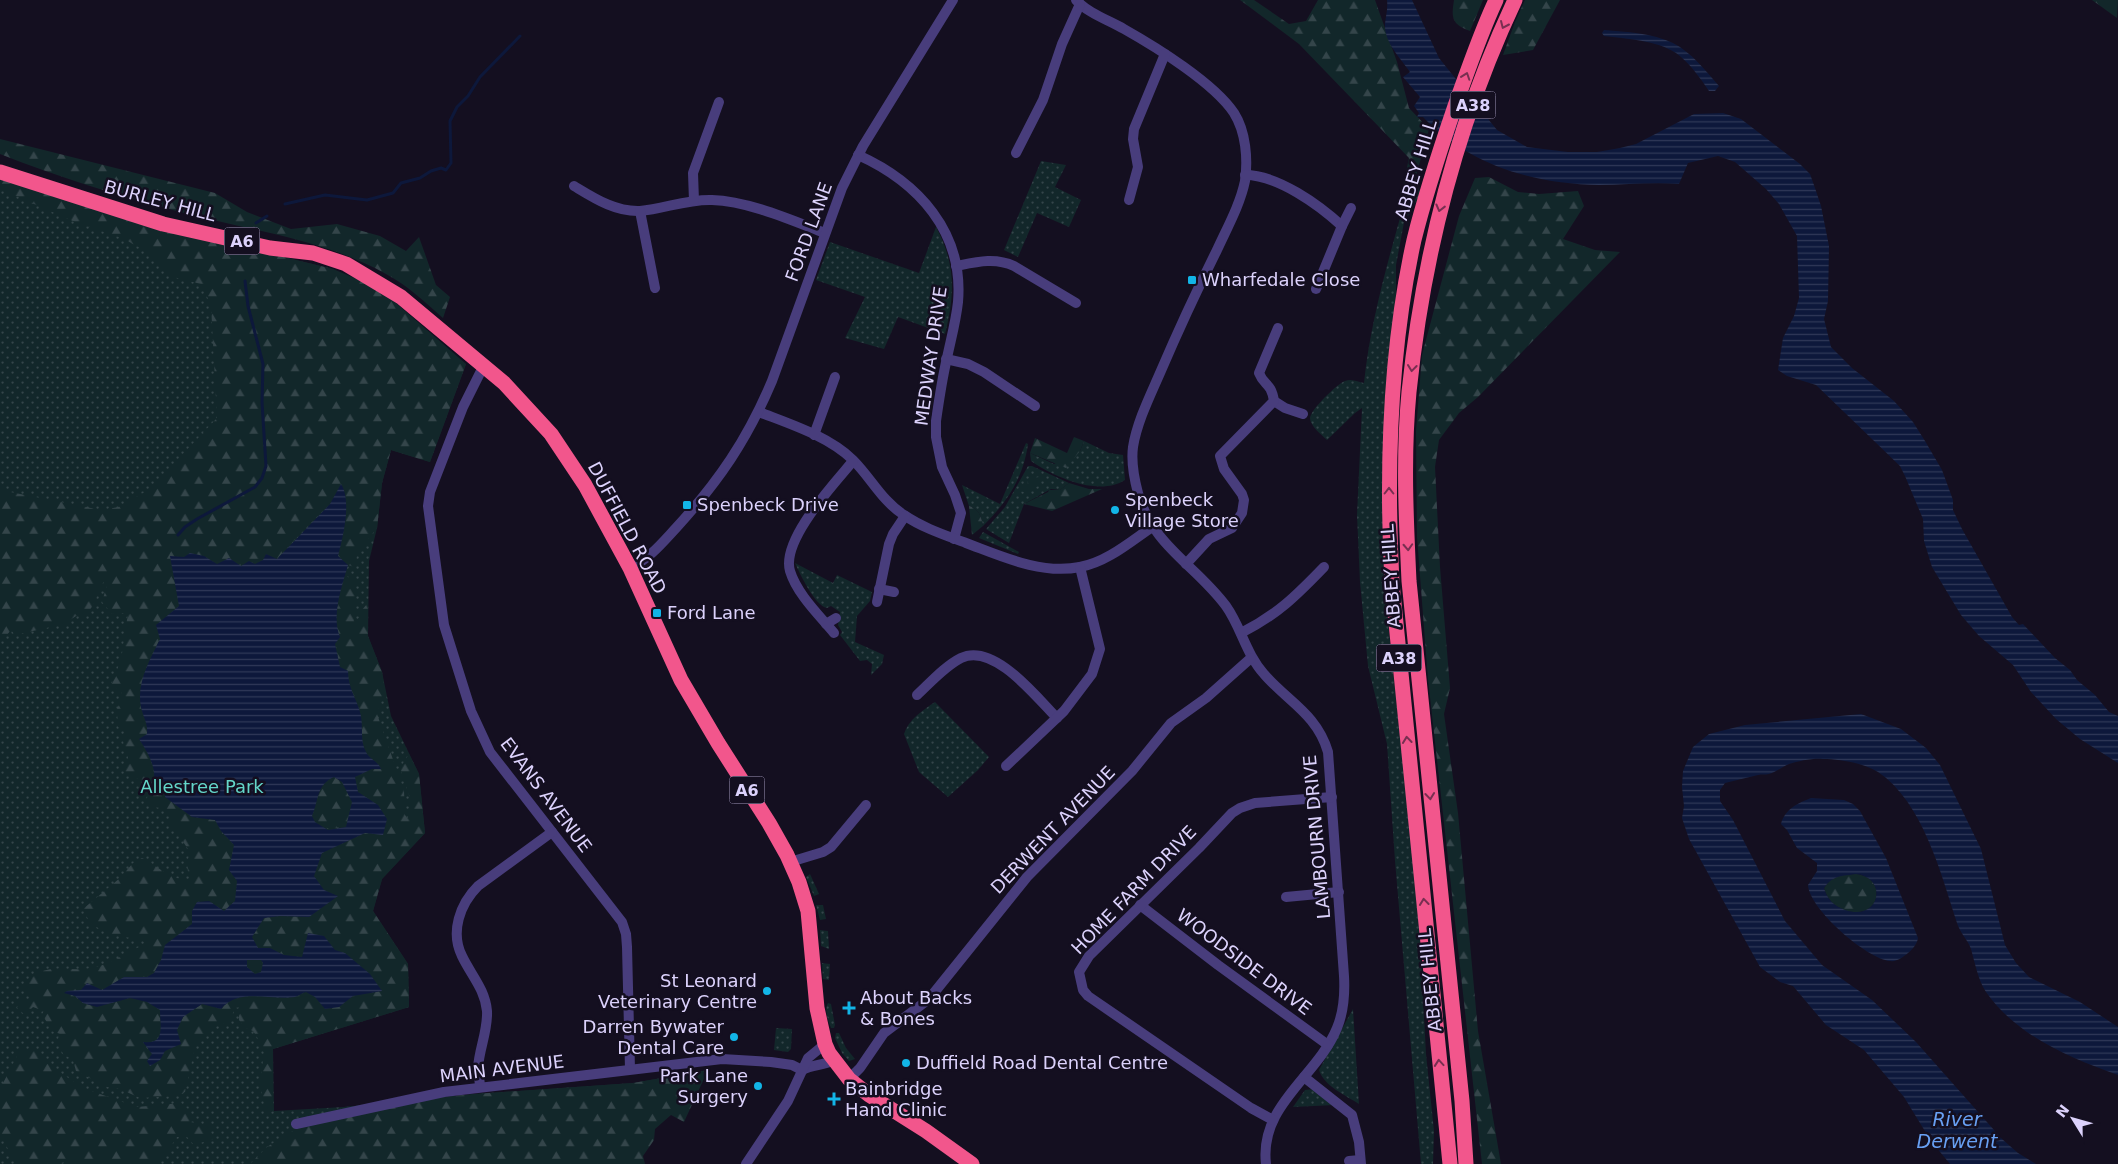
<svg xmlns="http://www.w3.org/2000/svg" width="2118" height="1164" viewBox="0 0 2118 1164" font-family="'DejaVu Sans',sans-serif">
  <defs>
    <pattern id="grass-dots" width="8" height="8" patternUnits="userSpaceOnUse" patternTransform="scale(1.25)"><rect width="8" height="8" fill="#12272a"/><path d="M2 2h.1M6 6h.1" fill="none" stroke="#34454a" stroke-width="1.8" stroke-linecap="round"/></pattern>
    <pattern id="forest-firs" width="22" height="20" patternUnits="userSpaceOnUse" patternTransform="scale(1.25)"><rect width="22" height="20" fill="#12272a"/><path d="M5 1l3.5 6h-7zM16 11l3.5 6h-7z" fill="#34454a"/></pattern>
    <pattern id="water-rules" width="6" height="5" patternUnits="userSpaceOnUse" patternTransform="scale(1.25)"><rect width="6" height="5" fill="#0d183b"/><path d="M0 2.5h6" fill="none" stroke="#303958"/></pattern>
  </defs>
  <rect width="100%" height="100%" fill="#140f20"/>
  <g fill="url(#grass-dots)">
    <path d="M1041,161L1066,165L1055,187L1081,200L1069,227L1037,213L1018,257L1004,250Z"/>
    <path d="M0,178L147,224L333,269L466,364L430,462L391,450L382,483L377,528L369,561L368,636L382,672L391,716L419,774L425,833L382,879L373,911L408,964L409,1007L273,1049L274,1111L344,1107L475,1094L633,1083L708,1070L635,1150L626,1164H0Z"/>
    <path d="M1418,188L1421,192L1409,215L1405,217L1396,265V313L1383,537L1388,623L1418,902L1426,1054L1434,1131L1433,1164H1421L1395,861L1387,744L1368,666L1360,582L1357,515L1362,408L1355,413L1327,440C1322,435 1310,426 1310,418C1311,409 1337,384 1345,381C1352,378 1358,382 1364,383C1370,325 1386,268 1402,211L1408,205Z"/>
    <path d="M936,227C956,264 955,294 945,334L898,317L884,349L845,338L865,297L816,280L830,242L919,273Z"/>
    <path d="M1084,441L1109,453L1123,455L1125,480C1099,497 1054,477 1031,461L1030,453L1054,464L1080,451Z"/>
    <path d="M1026,443L1028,444C1023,479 1007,502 983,526C981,516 979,509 969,506L962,485L1000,504Z"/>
    <path d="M1028,466H1032L1069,483L1060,490L1051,489L1024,504L1009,543L986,529L1005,507Z"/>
    <path d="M983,532L1019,552L1018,554L979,538Z"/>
    <path d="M795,563L833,583L837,575L872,592L870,601L857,616L855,642L884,655L882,664L871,675L872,664L867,660L860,661L840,635L842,632L838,625L840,612L831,606L827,608C815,606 800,574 795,563Z"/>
    <path d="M935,702L989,757L978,770L948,797L919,772L904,734C908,720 923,710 935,702Z"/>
    <path d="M810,874L819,894L814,896L806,877Z"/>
    <path d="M816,905H823L826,919L820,920Z"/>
    <path d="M820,930L828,931L829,949L821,946Z"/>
    <path d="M822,963L830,964L829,980L823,979Z"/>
    <path d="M828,1003L831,1004L835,1025L834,1028H831C828,1021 824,1009 828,1003Z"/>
    <path d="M1353,1009L1359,1104C1345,1095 1324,1086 1319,1070Z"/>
    <path d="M776,1028L792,1029L791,1049L788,1052L774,1050Z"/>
    <path d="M836,1033H839L846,1048L855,1059L849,1061L842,1053L835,1038Z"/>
    <path d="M1313,1089L1335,1105L1293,1107L1305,1090Z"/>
  </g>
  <g fill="url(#forest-firs)">
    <path d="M1240,0H1254L1289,24L1306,21L1318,0H1375L1397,62L1409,108L1429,129L1413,187L1401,195L1409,158L1299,44Z"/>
    <path d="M1454,0H1483L1470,31C1452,24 1451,19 1454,0Z"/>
    <path d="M1525,0H1560L1533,50L1503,55L1515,22Z"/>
    <path d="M2092,0H2118L2117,18Z"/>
    <path d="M0,139L215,193L247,212L291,229L337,224L380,236L406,251L419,237L436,285L450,297L443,318C425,302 407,285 386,274C324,239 248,230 180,212C120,196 58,177 0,154Z"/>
    <path d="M1489,177L1518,192L1539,194L1578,191L1584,206L1563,239L1595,250L1620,252L1478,397L1459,413L1439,440L1435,467L1440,567L1450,688L1444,714L1458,813L1478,1031L1501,1164H1482L1428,679L1417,537L1416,431L1422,355L1459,216L1475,178Z"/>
    <path d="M0,178L147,224L333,269L371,285L388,296L466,364L430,462L391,450L382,483L377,528L358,552L354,567L348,565L338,556L346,521L345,491L316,517L277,559L263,560L255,564L249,561L241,566L217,564L204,556L171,557L179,606L164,618L160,639L145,668L141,708L148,724L147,734L139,739L146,749L155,774L192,817L215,820L221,831L234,845L229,870L237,881L235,901L224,911L209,901L192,911V924L165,945L161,960L154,973L147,977H124L102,991H67L83,1003L96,1007L130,998L147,1002L160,1010C160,1026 165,1044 143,1042L145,1047L160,1060L165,1051L181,1044L177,1030L183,1017L202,1004L221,1009C238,987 271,1001 295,997C298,996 302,993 306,992L339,1007L353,996L381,991L370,974L345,953L335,950L324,936L303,957L284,955L270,948H258L252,937L264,918L280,916L309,917L337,896L324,890L314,876L322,853L365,833L383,834C380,805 383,808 358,792L355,777L372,769H381C378,761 369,759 366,752C360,741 363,728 361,716C358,700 348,690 348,671L340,667C332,637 337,605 345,575L356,582L354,622L359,618L361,611L368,603V636L382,672L385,691L377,714L404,791L405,815L408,818L410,798L400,768L409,754L419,774L425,833L382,879L373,911L408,964L409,1007L273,1049V1111L266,1114L260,1083L264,1053L257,1037L253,1031L245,1028L239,1020V1015L242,1007L234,1008C232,1024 225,1023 214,1027C209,1029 203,1036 199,1040C193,1047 189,1080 185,1092L175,1096L140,1098L120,1089L107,1087L76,1071L73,1060L63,1054L57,1041L60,1034L52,1031L42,1014L44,1011L33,1007L25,1015L17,1008L20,1000H31L23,987C26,983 30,977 34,975C51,964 73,972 92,968C113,964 127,951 146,944L142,940L108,934L90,923L83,909L120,878L133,863L142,858C162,868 169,881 194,880L188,872L187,863L190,852L171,824L169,814L166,809L154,807L147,799L148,789L154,781L131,778L125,772L128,757L123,741L127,732L118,727L117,709L123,697L121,692L111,685L121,660L128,613L112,614L102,602L107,585L105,580C96,593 97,605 84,616H76L64,624L15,635L11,630L6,636H0V490L101,510L119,507L150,489L217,418L211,305L201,284L173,277L148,252L122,238L75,222L0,189Z"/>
    <path d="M1074,437L1084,441L1080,451L1066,468L1030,453L1035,438L1067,453Z"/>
    <path d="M1039,477L1041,479L1038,486L1026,493L1021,491L1023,485H1028L1027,479Z"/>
    <path d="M1069,483L1089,489H1102L1052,511L1024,504L1048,492L1049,490H1060Z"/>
    <path d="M969,506C979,509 981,516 983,526L972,535Z"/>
    <path d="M334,777L342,782L352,802L346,827C331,827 321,833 312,816C320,799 314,787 334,777Z"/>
    <path d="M1842,875C1848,875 1856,873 1861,875C1887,881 1880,922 1844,910C1834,906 1827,899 1824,888L1830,880Z"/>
    <path d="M247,959L261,960L263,963L261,972L255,974L247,967Z"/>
    <path d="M34,1048L42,1060L83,1088L137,1107L181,1103L188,1109L190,1122L209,1125L213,1139L194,1145L187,1137H177L162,1160L156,1164H70L69,1161L57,1164H16L0,1134V1089L20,1050Z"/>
    <path d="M708,1070L684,1122L671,1115L655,1129L654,1140L643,1156L645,1164H250L267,1147L287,1134L344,1107L475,1094L633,1083Z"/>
  </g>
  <g fill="url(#water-rules)" fill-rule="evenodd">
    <path d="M1387,0H1412L1439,58L1497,130L1527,147L1568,152H1597L1620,148L1636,144L1694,114L1723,113L1741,119L1800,164L1810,174L1815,188L1821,206L1829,246L1828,301L1824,319L1831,347L1852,368L1894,401L1913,422L1925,441L1942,470L1953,500V510L1962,529L2012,617L2019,625L2023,624L2055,658L2070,670L2077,680L2095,695L2109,712L2118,716V763L2080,739L2056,719L2031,692L2013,665L1979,636L1961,615L1932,567L1924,541L1923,519L1905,476L1900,466L1816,385L1787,376L1778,370L1783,338L1794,316L1799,298L1797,236L1779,204L1766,189L1735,162L1718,156L1688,163L1679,184C1651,182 1626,185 1599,185C1533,184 1469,165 1423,117H1417L1419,113L1414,106L1420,97L1403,77L1410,72C1400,58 1384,42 1385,24C1386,15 1388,9 1387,0Z"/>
    <path d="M1604,30C1627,32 1652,33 1673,43C1691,52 1706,71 1719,86L1715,91H1709C1700,78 1689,62 1676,53C1656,40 1627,39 1604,36L1602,33Z"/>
    <path d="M341,484C352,501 343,537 338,556L348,565C342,586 331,616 340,637L335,644L340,667L348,671C348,690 358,700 361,716C363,728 360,741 366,752C369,759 378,761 381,769H372L355,777L358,792L378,805L387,819L383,835L365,833L322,853L314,876L324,890L338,896L309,917L280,916L264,918L252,937L258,948H270L284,955L302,957L308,933L324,936L335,950L345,953L370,974L382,991L353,996L339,1007L325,1009L315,997L306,992C302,993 298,996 295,997C272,1001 238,987 221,1009L202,1004L183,1017L177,1030L181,1044L165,1051L160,1060L150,1066L147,1061L152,1054L143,1042C166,1045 160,1026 160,1010L147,1002L130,998L97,1007L83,1003L75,996L64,993L67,991L81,990L87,983L102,990L124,977H147L154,973L161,960L165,945L192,924V911L197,902L209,901L224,911L235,901L237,881L229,870L234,845L221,831L215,820L192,817L165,797L166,787L158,786L154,781C156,766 147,751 139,739L147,734C148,723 143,717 141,707C136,683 150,660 160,639L156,625L179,606L170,556L184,557L190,553L204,556L217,564L229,558L241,566L249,561L255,564L263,560L266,554L277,559L330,504ZM334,777L342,782L352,802L346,827L328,830L315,822L312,816C319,800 316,785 334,777ZM247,960H261L263,963L261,972L255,974L247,967Z"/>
    <path d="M1861,714L1901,729L1926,748L1940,765L1981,849L2005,945L2016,963L2029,977L2080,1002L2118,1027V1075C2069,1058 2016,1035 1986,992C1978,980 1975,963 1971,949C1968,940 1960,933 1957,923C1941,874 1923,802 1878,772C1863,763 1840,759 1823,759C1813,758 1799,761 1789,764C1782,767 1776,772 1769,774C1765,775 1762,774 1758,775C1747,778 1736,780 1725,783L1720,790V801L1733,820L1785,921L1822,965L1872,1000L1916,1042L2002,1139L2018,1153L2036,1164H1950L1931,1141L1904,1097L1864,1050L1826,1025L1793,986L1780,982L1760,967L1689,839L1682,818L1684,806L1682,787L1683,771L1693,747L1709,734L1745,725Z"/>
    <path d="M1811,798L1844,800L1853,804L1860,811L1886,858L1918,938C1917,944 1913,949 1908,953C1903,957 1897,962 1890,961C1867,959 1809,909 1808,885L1817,871V863L1797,848L1787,830L1781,824C1785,809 1798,803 1811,798ZM1856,874C1888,877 1881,922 1845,910C1834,906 1827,899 1824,888C1833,875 1842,876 1856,874Z"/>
  </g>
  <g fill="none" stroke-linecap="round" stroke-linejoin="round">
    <g stroke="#0d183b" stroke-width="3">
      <path d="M285,204L325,195L367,200L393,193L401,183L420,178L431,171L441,168L446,170L451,163L450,121L457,107L468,96L480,77L520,36"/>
      <path d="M256,223L267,216"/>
      <path d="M178,535L185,527L197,519L255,487L262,478L266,466L262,402L263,364L248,306L245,281"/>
    </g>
    <g stroke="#483d7c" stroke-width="10">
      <path d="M1076,0C1088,13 1108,20 1124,29C1156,47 1214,83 1234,113C1246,132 1248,159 1245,181C1240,205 1227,228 1217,250C1197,290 1178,331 1160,373C1150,396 1137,422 1133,447C1131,462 1134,478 1138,493C1153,547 1195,564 1226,606C1241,627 1246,654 1264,674C1287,701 1317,714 1328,752L1344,976C1345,994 1344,1011 1337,1028C1317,1077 1259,1105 1266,1164"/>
      <path d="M1016,153L1043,100L1062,44L1080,4"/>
      <path d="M858,155C918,182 964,232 958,302C956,321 951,339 947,358C942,379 939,400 936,421V437L942,467L955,495L961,513L954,539"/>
      <path d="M1245,175C1278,175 1319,205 1342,226L1316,289"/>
      <path d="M574,186C594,198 615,212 640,211C664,209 687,199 712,200C748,201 791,220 825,233"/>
      <path d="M1129,200L1138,167L1133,139L1134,129L1165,54"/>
      <path d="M694,201L693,173L719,102"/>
      <path d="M640,211L655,288"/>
      <path d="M1342,226L1351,208"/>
      <path d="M956,266C976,262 995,257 1014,266L1076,303"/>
      <path d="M946,359L968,364L984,372L1035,406"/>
      <path d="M484,365L463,407L430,492L428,506L444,625L471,711L490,752L622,922L626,934L627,947L630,1069"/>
      <path d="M1274,401L1285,408L1303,414"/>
      <path d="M759,412C790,424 828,436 853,460C871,478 882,501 904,515C923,528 945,535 966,543C1001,556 1041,575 1080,567C1107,562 1130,542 1152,527"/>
      <path d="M814,435L835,377"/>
      <path d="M1186,564L1209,539L1232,528L1242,513L1244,500L1242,494L1224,469L1220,456L1274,401C1271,382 1264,386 1259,373L1278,328"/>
      <path d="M630,568C649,559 662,543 676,528C719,481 747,440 772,381L842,188L863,146L953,0"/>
      <path d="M879,589L894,592"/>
      <path d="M877,602L889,544L893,534L905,516"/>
      <path d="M826,624L836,618"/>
      <path d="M834,633C819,615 797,594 790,571C781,540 834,484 853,461"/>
      <path d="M1241,633C1277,615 1296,596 1324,567"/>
      <path d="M917,695C930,683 945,666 961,658C994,642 1037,698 1057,718"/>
      <path d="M1006,766L1064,711L1092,674L1100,649L1080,567"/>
      <path d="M790,862L823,852L831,847L866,805"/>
      <path d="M1286,897L1339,892"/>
      <path d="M1140,905L1218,965L1328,1045"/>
      <path d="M802,1070C813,1064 823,1066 834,1060"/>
      <path d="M1304,1077L1352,1115L1359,1142L1361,1164"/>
      <path d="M849,1079L860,1068L884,1033L929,999L1027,877L1132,771L1171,723L1206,698L1251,658"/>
      <path d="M480,1087C480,1081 478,1074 478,1068C479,1049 488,1031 487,1011C485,989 471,975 462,956C450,932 460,904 478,886L552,832"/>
      <path d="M1273,1120L1251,1108L1088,996L1083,990L1079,972L1089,956L1199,848L1232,813L1240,808L1255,803L1332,797"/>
      <path d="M296,1124L444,1092L722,1059L771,1062L792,1065L802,1070"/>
      <path d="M1349,1161L1360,1160"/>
      <path d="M746,1164L788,1101L808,1058L825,1044"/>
    </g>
    <g stroke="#f2568c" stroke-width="15">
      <path d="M0,172L163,224L270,248L313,253L346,264L401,297L504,383L551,434L585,485L630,568L681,680L718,743L769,823L787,855L799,882L808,911L817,1008L825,1044L829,1053L849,1079L869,1095L926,1131L972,1164"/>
      <path d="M1450,1164L1392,583C1386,469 1389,353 1414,240C1425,195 1440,150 1455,106C1468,70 1480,34 1496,0"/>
      <path d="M1466,1164L1462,1101L1409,581C1406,518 1403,455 1409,392C1423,256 1457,123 1515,0"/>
    </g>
  </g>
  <defs><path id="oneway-chevron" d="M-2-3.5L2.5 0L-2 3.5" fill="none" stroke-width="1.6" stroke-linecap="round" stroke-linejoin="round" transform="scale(1.25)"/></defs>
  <g stroke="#782f51">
    <use href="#oneway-chevron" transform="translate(1504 25) rotate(114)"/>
    <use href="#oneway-chevron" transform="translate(1466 76) rotate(-71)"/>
    <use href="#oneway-chevron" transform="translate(1440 208) rotate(104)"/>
    <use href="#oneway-chevron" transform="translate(1412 368) rotate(97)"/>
    <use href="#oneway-chevron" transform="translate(1389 491) rotate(-90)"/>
    <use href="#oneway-chevron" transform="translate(1408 547) rotate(87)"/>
    <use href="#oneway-chevron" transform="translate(1407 740) rotate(-96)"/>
    <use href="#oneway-chevron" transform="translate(1430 796) rotate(84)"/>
    <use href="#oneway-chevron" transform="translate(1424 902) rotate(-96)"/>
    <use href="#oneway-chevron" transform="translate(1439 1063) rotate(-95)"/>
  </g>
  <g fill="#12b5e7" stroke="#140f20" stroke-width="2">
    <rect x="1187" y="275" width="10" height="10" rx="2.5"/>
    <rect x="682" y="500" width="10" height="10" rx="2.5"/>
    <circle cx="1115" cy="510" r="5"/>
    <rect x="652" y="608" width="10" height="10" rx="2.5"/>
    <circle cx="767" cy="991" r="5"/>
    <path d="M846.5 1000.5h5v5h5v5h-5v5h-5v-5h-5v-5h5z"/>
    <circle cx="734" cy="1037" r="5"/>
    <circle cx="906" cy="1063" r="5"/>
    <circle cx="758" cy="1086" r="5"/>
    <path d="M831.5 1091.5h5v5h5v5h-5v5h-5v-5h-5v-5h5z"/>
  </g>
  <g text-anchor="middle" stroke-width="5" stroke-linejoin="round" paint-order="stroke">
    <g fill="#140f20" stroke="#a098ba" stroke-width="1">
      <rect x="1450.5" y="91.5" width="45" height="27" rx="4"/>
      <rect x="224.5" y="227.5" width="35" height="27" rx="4"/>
      <rect x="1376.5" y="644.5" width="45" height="27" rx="4"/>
      <rect x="729.5" y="776.5" width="35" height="27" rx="4"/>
    </g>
    <g font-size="16" font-weight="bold" fill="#dcd2fc">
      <text x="1473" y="111">A38</text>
      <text x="242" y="247">A6</text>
      <text x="1399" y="664">A38</text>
      <text x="747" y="796">A6</text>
    </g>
    <g font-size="18" fill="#dcd2fc" stroke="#140f20">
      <text transform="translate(1416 170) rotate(-73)" y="6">ABBEY HILL</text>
      <text transform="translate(160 201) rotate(15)" y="6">BURLEY HILL</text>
      <text transform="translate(809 232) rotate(-70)" y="6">FORD LANE</text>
      <text transform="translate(931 356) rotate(-82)" y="6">MEDWAY DRIVE</text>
      <text transform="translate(627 528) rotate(62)" y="6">DUFFIELD ROAD</text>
      <text transform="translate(1391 576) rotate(-94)" y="6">ABBEY HILL</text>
      <text transform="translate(546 795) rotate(53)" y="6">EVANS AVENUE</text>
      <text transform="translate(1053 830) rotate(-46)" y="6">DERWENT AVENUE</text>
      <text transform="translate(1317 837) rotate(-95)" y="6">LAMBOURN DRIVE</text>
      <text transform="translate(1134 890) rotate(-46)" y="6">HOME FARM DRIVE</text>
      <text transform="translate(1244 962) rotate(37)" y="6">WOODSIDE DRIVE</text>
      <text transform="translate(1430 980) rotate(-96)" y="6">ABBEY HILL</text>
      <text transform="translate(502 1069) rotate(-7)" y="6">MAIN AVENUE</text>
    </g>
    <g font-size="18" fill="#dcd2fc" stroke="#140f20" text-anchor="start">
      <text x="1202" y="286">Wharfedale Close</text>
      <text x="1125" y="506">Spenbeck<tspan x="1125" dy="21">Village Store</tspan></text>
      <text x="697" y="511">Spenbeck Drive</text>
      <text x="667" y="619">Ford Lane</text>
      <text x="757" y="987" text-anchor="end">St Leonard<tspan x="757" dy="21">Veterinary Centre</tspan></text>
      <text x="860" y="1004">About Backs<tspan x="860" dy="21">&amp; Bones</tspan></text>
      <text x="724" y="1033" text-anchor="end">Darren Bywater<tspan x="724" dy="21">Dental Care</tspan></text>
      <text x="916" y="1069">Duffield Road Dental Centre</text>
      <text x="748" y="1082" text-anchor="end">Park Lane<tspan x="748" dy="21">Surgery</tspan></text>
      <text x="845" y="1095">Bainbridge<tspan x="845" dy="21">Hand Clinic</tspan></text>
    </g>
    <g font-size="18" fill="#64d6c9" stroke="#140f20">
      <text x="202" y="793">Allestree Park</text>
    </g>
    <g font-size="19" font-style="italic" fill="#68a0f3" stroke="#140f20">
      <text x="1957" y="1126">River<tspan x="1957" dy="22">Derwent</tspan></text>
    </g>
  </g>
  <g transform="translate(2073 1119) rotate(307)" stroke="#140f20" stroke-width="4" paint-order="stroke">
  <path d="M0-4L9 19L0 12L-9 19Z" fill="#dcd2fc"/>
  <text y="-8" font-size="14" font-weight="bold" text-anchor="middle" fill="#dcd2fc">N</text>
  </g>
</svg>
